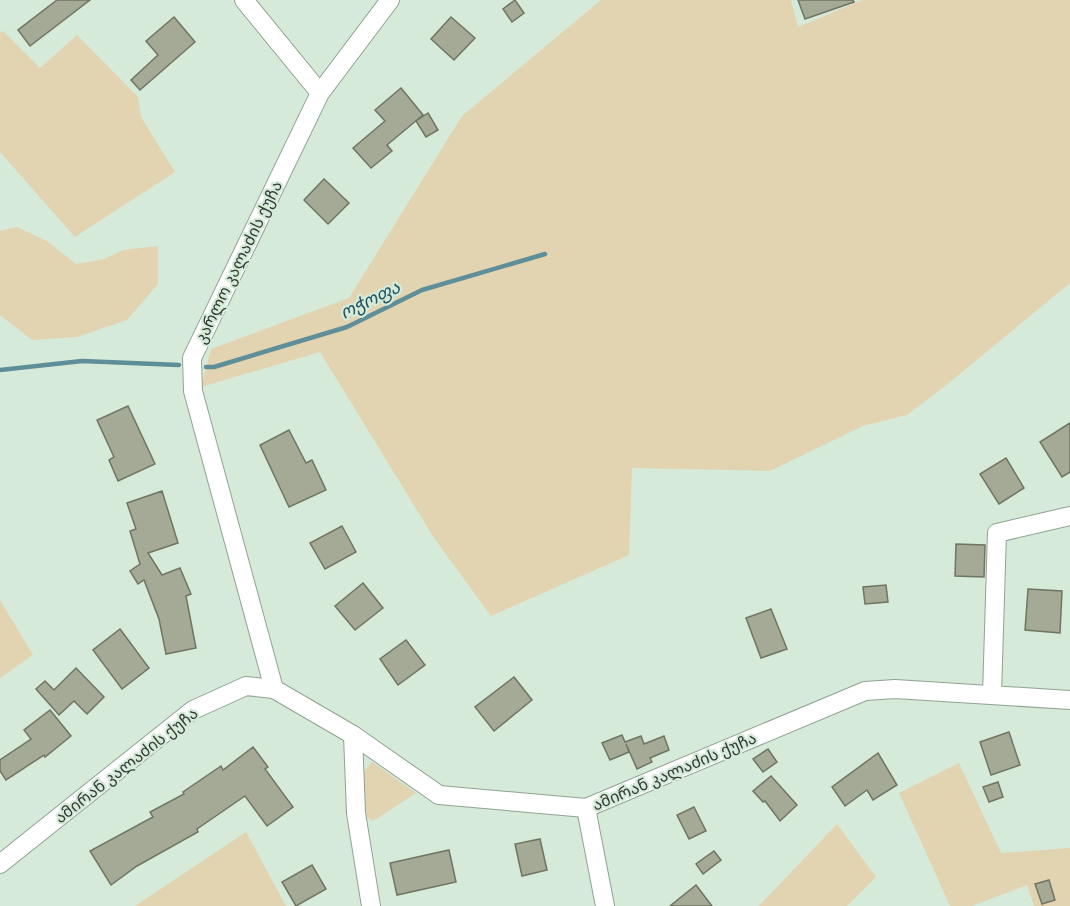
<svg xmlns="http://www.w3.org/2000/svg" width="1070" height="906" viewBox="0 0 1070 906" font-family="Overpass,'Noto Sans Georgian',sans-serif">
  <rect width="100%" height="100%" fill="#d6eada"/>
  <g fill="#e2d4b1">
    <path d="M601,0H791L798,27L862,0H1070V283L944,387L907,415L863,426L770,471L632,468L629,555L491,616L434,538L320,352L201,387L211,349L349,298L462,116Z"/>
    <path d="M3,31L40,68L77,35L138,97L141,117L175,172L75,237L0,152V33Z"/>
    <path d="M17,227L47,241L76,264L104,259L123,250L158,246V284L127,320L77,337L32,340L0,315V231Z"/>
    <path d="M0,600L33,655L0,678Z"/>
    <path d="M372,762L416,793L373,821L365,816L360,776Z"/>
    <path d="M959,763L1001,853L1070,848V906H1034L1027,885L972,906H950L899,793Z"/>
    <path d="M837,824L876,877L847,906H759Z"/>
    <path d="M246,832L286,906H135Z"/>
  </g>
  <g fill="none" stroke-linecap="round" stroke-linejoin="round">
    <g stroke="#5e8e97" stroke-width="4.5">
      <path d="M206,367H214L347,327L422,290L545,254"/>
      <path d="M0,370L82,361L179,365"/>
    </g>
  </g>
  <g fill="#a4aa95" stroke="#707562" stroke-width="1.5">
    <path d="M57,0H90L30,46L18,30Z"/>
    <path d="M515,0L524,13L512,22L503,9Z"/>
    <path d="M798,0H853L854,2L805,19Z"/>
    <path d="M174,17L195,42L140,90L131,80L158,55L146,41Z"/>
    <path d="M451,17L475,38L454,60L431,39Z"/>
    <path d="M401,88L423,115L387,145L392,151L371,168L353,148L385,121L375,110Z"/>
    <path d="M428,113L438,130L426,137L416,121Z"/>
    <path d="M324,179L349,203L328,224L304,200Z"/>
    <path d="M128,406L155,464L118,481L109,460L114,457L97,420Z"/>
    <path d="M1070,423V472L1062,477L1040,442Z"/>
    <path d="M289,430L306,463L312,460L326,490L289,507L260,445Z"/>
    <path d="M1006,458L1024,488L999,504L980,474Z"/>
    <path d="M162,491L178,543L148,553L162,575L180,568L191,594L186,596L196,648L166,654L159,619L144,580L138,584L130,571L140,564L130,531L136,529L127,503Z"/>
    <path d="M342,526L356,552L325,569L310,543Z"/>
    <path d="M956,544L985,545L984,577L955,576Z"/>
    <path d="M363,583L383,608L355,630L335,606Z"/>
    <path d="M886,585L888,602L865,604L863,587Z"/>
    <path d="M1028,589L1062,591L1060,633L1025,630Z"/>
    <path d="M771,609L787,649L761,658L746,618Z"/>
    <path d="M120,629L149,668L122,689L93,650Z"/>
    <path d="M406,640L425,665L398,685L380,659Z"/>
    <path d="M76,668L104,697L87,714L74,701L59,715L36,689L45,681L54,690Z"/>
    <path d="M514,677L532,700L494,731L475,707Z"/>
    <path d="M50,710L71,736L45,757L44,755L6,780L0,771V760L31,739L24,730Z"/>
    <path d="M1009,732L1020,765L991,775L980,742Z"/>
    <path d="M622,735L625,742L641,736L644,744L664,736L669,750L650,758L652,762L637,769L626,744L629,752L610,760L602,743Z"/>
    <path d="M253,747L268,767L265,769L293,807L267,826L245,796L197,829L198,832L137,866L111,885L90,851L153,817L150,812L184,794L183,792L221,766L223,770Z"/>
    <path d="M768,749L777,762L763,772L753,759Z"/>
    <path d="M878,753L897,785L873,800L867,790L845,806L832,787Z"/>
    <path d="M771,776L797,805L780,821L765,801L763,802L753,791Z"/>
    <path d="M998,782L1003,797L989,802L983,787Z"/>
    <path d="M694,807L706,831L689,839L677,815Z"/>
    <path d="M540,839L547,870L522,876L515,844Z"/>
    <path d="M449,850L456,882L397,895L390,863Z"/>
    <path d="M714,851L721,860L703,874L696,864Z"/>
    <path d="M312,865L326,889L296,906L282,882Z"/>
    <path d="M1049,880L1055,900L1042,904L1035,884Z"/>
    <path d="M696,885L712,906H670Z"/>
  </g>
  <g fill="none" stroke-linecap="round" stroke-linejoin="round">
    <defs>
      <g id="minor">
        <path d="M244,0L320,93"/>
        <path d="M274,689L193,391L192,358L320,93L390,0"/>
        <path d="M992,694L997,533L1070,516"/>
        <path d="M353,735L356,813L371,906"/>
        <path d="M586,808L605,906"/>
        <path d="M0,864L193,710L246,686L274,689L353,735L439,795L586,808L865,691L895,689L1070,700"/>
      </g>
    </defs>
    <use href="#minor" stroke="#90a293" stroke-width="20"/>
    <use href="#minor" stroke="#fff" stroke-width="18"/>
  </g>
  <g text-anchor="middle" stroke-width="4.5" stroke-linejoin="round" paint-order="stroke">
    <g font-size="16" fill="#313933" stroke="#d6eada">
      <text transform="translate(238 262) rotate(-64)" y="6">კარლო კალაძის ქუჩა</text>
      <text transform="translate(126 765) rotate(-38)" y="6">ამირან კალაძის ქუჩა</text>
      <text transform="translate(674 771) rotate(-23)" y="6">ამირან კალაძის ქუჩა</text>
    </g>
    <g font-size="18" font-style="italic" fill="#1d5460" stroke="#d6eada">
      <text transform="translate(370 300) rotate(-26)" y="6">ოჭოფა</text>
    </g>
  </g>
</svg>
